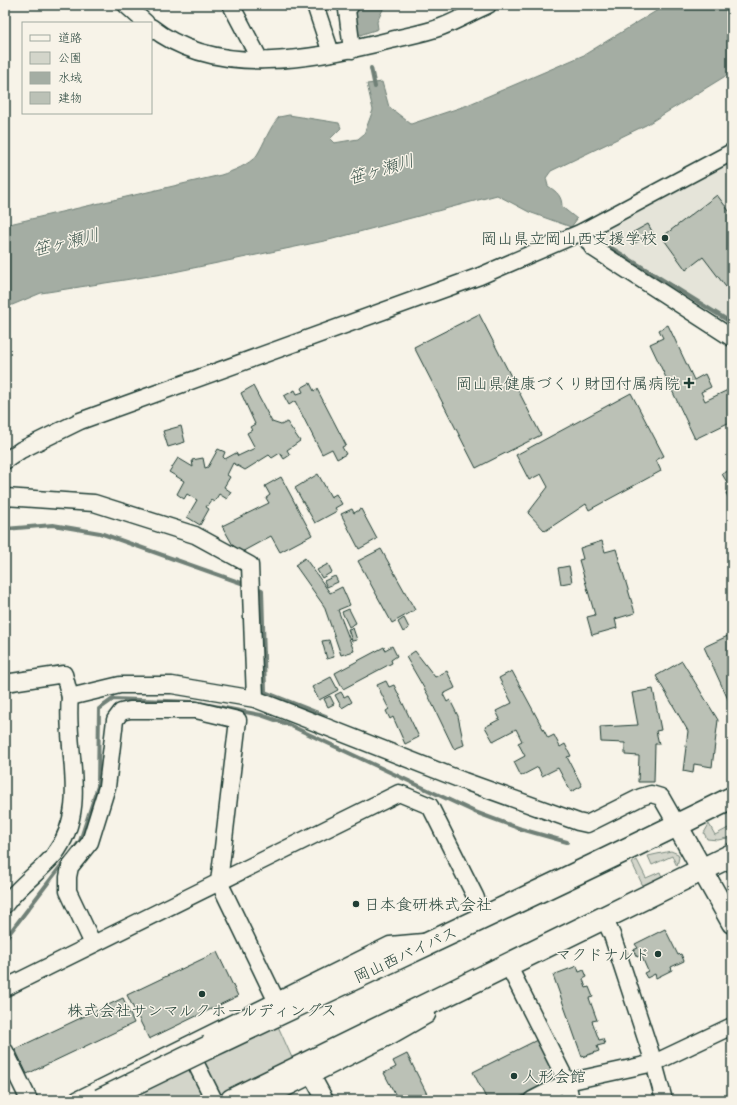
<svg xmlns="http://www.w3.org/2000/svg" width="737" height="1105" viewBox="0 0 737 1105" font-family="Mynerve,'Klee One',sans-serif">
  <rect width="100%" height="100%" fill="#f7f3e8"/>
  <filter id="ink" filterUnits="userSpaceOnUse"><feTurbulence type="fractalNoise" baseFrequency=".025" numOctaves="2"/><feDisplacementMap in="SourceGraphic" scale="8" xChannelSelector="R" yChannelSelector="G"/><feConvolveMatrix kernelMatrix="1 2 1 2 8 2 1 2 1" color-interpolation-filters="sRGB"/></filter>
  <g filter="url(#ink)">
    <path fill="#e5e4d9" d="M732,162V331L595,245L602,231Z"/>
    <g fill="#d3d5ca" stroke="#79897f">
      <path d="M709,824L715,835L732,826V837L718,840L707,839L704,833Z"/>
      <path d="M671,851L678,854L679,857L677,866L672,856L652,865L648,856Z"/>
      <path d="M637,860L646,878L660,872L663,879L644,888L632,863Z"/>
      <path d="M277,1024L293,1060L220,1095L203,1061Z"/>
      <path d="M189,1067L205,1100H123Z"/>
    </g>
    <g fill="#a4ada3" stroke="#6f8077">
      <path d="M361,5H385L377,22L378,29L360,35L353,32L355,12Z"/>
      <path d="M666,5H732V72L646,125L551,171L546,178L548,186C557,192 562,196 562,207L577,219L571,227L529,212L497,195L329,240L169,273L41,293L5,308V225L221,175C233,171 249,165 257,155C265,142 269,128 279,117L289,115L339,123L341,128L330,139L334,143L358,139L364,134L373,110L367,84L382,82L389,107L411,124L465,106L584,55Z"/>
    </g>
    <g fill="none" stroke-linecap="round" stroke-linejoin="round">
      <g stroke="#6f8077" stroke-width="4">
        <path d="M371,68L375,87"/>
        <path d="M610,247L732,323"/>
        <path d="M5,529L53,525L100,533L247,585"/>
        <path d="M254,587L262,590L265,692L326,716L323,723"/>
        <path d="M5,939L80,841L98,786L99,709L113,699L194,702L261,715L287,724L475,812L521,829L567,842"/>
      </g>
    </g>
    <g fill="#bbc1b6" stroke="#1f3d34">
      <path d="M717,195L732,215V295L703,257L686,270L662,237Z"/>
      <path d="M648,224L653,233L635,243L630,234Z"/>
      <path d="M479,314L541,435L476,468L414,347Z"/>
      <path d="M668,325L694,380L705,374L711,387L701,392L705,401L732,388V421L695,439L650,344L663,338L659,330Z"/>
      <path d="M310,383L314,391L317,389L346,445L342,447L346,454L337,459L332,449L322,454L295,401L289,405L284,396L295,390L297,394L303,392L301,388Z"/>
      <path d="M253,386L272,422L281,425L287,422L300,441L287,450L290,455L284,459L280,453L272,458L269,455L245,470L233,463L227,475L230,477L224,487L231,492L227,499L219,494L214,502L211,500L206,507L209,509L200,525L187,517L197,500L187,494L184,499L177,494L184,481L169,472L178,458L193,467L192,460L203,458L205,468L208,467L218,449L225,452L223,457L225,459L236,453L238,456L255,448L247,433L252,430L250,427L255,424L241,393Z"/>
      <path d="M631,393L664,456L656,460L661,471L589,510L586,504L545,531L528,513L548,487L541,474L529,480L516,455Z"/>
      <path d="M181,426L185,442L168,447L163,431Z"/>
      <path d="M732,469V482L728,484L722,474Z"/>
      <path d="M318,474L331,497L336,494L342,504L335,508L337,511L315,523L295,488Z"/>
      <path d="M281,477L312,535L280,552L271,536L238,554L222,526L269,503L266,498L270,495L265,486Z"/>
      <path d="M732,490V504L726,493Z"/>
      <path d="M352,509L354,513L361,509L377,539L359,549L341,514Z"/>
      <path d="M602,541L605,552L616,549L635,613L615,619L617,628L592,635L587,617L595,615L579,560L583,559L580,548Z"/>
      <path d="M381,549L415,610L392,623L358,561Z"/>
      <path d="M305,558L330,593L342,587L350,605L338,610L354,651L341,655L324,606L295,565Z"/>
      <path d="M328,564L332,572L322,578L317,570Z"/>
      <path d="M569,566L572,582L561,584L558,568Z"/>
      <path d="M335,576L338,582L327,587L324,581Z"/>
      <path d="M349,609L356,623L349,627L342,612Z"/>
      <path d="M404,618L409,628L403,632L398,622Z"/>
      <path d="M353,628L357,640L352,641L348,629Z"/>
      <path d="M732,634V708L704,647Z"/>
      <path d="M329,640L334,657L327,659L322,641Z"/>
      <path d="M392,646L397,656L391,660L392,663L343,689L335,673L384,647L385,650Z"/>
      <path d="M415,651L435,677L447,671L455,688L443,694L447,702L450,700L458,716L464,745L454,749L428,695L406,657Z"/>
      <path d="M682,661L718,720L712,767L694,764L693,773L683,771L688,731L656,676Z"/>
      <path d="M512,671L548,738L554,735L560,747L565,744L571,756L567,757L582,786L571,792L558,768L542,776L538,767L521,776L514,762L525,756L518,743L522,741L516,729L493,741L485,727L500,719L496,711L512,703L499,678Z"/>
      <path d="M331,677L338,690L319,700L312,687Z"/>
      <path d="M386,681L389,687L394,685L419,737L405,744L393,717L390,719L386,711L389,709L377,685Z"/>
      <path d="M653,689L661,730L656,731L659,744H655L654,782H638L639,756L625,755V743L601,742L600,727L638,725L632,693Z"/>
      <path d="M341,692L344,697L348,695L352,702L342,708L335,695Z"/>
      <path d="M330,696L334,704L328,707L324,699Z"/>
      <path d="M665,929L678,955L681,954L684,961L671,967L672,970L656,978L655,974L647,978L644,973L648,971L641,955L637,957L633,950L638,948L635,944Z"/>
      <path d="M217,952L238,996L149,1039L127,995Z"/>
      <path d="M577,966L579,972L584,970L587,977L583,979L586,988L589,987L593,997L589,998L597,1020L592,1021L599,1040L603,1039L605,1044L597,1046L599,1051L582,1057L553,975Z"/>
      <path d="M123,998L134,1023L27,1074L15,1049Z"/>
      <path d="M537,1040L556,1077L515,1100H487L473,1072Z"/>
      <path d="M407,1054L430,1100H398L384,1073L396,1067L393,1061Z"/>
    </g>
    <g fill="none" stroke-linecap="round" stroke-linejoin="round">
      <defs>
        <g id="minor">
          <path d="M126,5L146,23"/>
          <path d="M231,5L260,60"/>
          <path d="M315,5L331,53"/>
          <path d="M351,5L347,10L352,50"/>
          <path d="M151,27C216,79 317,59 391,40C407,36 425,33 441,27C457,21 472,12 488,5"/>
          <path d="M582,232L593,248L732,338"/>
          <path d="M5,461L21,450L80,421L480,276L582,232L732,152"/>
          <path d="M5,497L94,503L195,535L250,565L255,699"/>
          <path d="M5,683L64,674L70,697"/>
          <path d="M5,905C18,886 39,873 54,855C91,807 64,750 70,697L120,685H172L255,699L464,781L578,822L587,824L641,797L651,794L661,797L677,825"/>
          <path d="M604,918L612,935L654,1063L664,1100"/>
          <path d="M93,944L68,891V877L70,867L90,842L107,787L115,720L121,712L130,710H196L238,720L219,882L276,1000"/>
          <path d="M508,965L567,1082L571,1100"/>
          <path d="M5,988L399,793L430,806L475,896L484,919"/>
          <path d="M187,1046L214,1100"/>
          <path d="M5,1051L29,1100"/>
          <path d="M312,1076L325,1100"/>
          <path d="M77,1100L390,945L423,942"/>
          <path d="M262,1100L392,1035L427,1015"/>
          <path d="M532,1100L567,1082L654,1063L732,1026"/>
        </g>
        <path id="tertiary" d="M677,825L732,923"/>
        <g id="trunk">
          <path d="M209,1047C383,964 559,884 732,798"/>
          <path d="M232,1100L732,855"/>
        </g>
      </defs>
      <use href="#minor" stroke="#1f3d34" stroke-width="19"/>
      <use href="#tertiary" stroke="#1f3d34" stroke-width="23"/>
      <use href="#trunk" stroke="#1f3d34" stroke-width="25"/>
      <use href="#minor" stroke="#f7f3e8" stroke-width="16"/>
      <use href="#tertiary" stroke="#f7f3e8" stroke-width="20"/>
      <use href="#trunk" stroke="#f7f3e8" stroke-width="22"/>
      <defs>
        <path id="trunk-bridge" d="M100,1100L209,1047"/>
      </defs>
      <use href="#trunk-bridge" stroke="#1f3d34" stroke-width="25" stroke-linecap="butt"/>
      <use href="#trunk-bridge" stroke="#f7f3e8" stroke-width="22"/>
    </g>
  </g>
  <g fill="#1f3d34" stroke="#f7f3e8" stroke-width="1.5">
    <circle cx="665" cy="238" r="4"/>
    <path d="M687 377h4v4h4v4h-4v4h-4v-4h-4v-4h4z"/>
    <circle cx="356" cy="904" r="4"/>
    <circle cx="658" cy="954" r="4"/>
    <circle cx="202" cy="994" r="4"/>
    <circle cx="514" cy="1076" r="4"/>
  </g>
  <g text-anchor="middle" stroke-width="3" stroke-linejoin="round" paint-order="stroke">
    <g font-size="16" fill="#1f3d34" stroke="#f7f3e8" text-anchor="end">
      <text x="657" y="244">岡山県立岡山西支援学校</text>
      <text x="680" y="389">岡山県健康づくり財団付属病院</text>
      <text x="364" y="910" text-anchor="start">日本食研株式会社</text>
      <text x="650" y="960">マクドナルド</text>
      <text x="202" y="1016" text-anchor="middle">株式会社サンマルクホールディングス</text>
      <text x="522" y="1082" text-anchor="start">人形会館</text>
    </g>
    <g font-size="16" fill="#1f3d34" stroke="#f7f3e8">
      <text transform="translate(405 954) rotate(-25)" y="6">岡山西バイパス</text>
    </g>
    <g font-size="17" font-style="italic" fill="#405950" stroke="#f7f3e8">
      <text transform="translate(381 169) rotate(-16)" y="6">笹ヶ瀬川</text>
      <text transform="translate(66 242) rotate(-14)" y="6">笹ヶ瀬川</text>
    </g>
  </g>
  <rect width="737" height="1105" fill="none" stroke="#f7f3e8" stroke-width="20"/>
  <rect x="10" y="10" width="717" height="1085" fill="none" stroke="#1f3d34" stroke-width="1.5" filter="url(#ink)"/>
  <rect x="22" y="22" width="130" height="92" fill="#f7f3e8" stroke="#a1aaa0"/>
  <rect x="30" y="35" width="20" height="6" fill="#f7f3e8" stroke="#a1aaa0"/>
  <text x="58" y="42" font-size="12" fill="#1f3d34">道路</text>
  <rect x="30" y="52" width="20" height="12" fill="#d3d5ca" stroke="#a1aaa0"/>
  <text x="58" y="62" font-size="12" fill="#1f3d34">公園</text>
  <rect x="30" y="72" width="20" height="12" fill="#a4ada3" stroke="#a1aaa0"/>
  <text x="58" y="82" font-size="12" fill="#1f3d34">水域</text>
  <rect x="30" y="92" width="20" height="12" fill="#bbc1b6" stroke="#a1aaa0"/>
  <text x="58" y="102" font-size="12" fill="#1f3d34">建物</text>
</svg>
